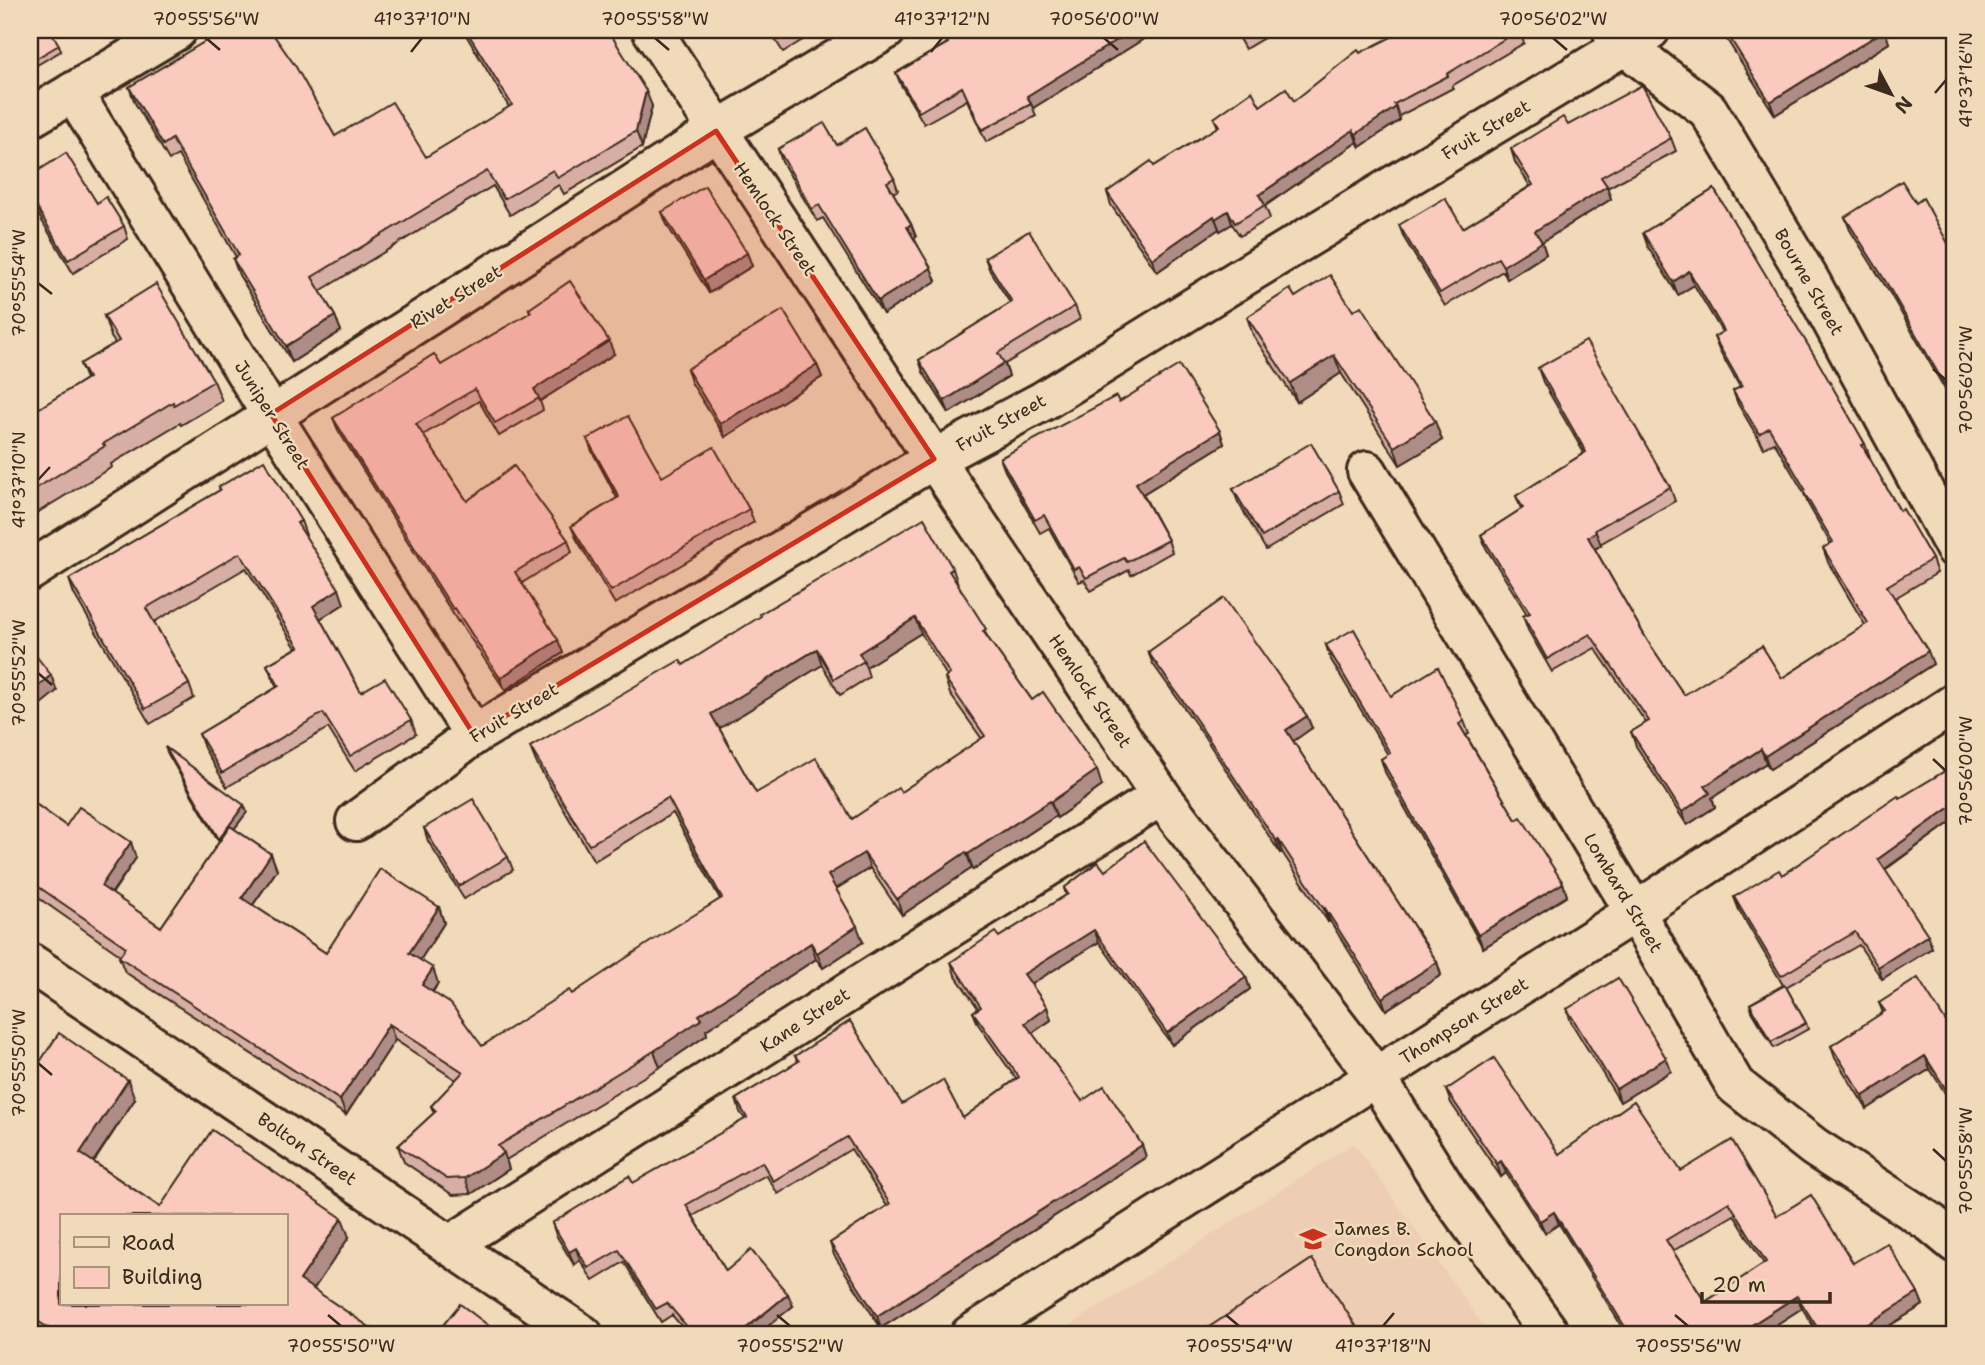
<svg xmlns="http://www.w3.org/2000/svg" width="1985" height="1365" viewBox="0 0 1985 1365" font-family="'Shantell Sans',sans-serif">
  <rect width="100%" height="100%" fill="#f1dab9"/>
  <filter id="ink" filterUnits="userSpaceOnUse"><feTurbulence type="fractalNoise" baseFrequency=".0143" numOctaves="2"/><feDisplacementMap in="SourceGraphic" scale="14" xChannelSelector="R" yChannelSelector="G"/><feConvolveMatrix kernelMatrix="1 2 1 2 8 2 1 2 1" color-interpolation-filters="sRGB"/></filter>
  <g filter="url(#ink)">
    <path fill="#edceb5" d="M1354,1143L1490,1335H1055Z"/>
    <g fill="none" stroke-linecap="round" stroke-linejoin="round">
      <defs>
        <g id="minor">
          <path d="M652,30L934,459L1161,796L1376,1077L1447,1191L1551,1335"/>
          <path d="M1612,30L1625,46L1708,110L1810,281L1955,548"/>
          <path d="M73,92L271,414L474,735"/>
          <path d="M30,118L177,30"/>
          <path d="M1367,471L1635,912L1735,1085L1814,1147L1931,1223L1955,1243"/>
          <path d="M356,821L474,735L934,459L1043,401L1241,278L1650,30"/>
          <path d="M450,1245L932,939L1161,796"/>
          <path d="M970,1335L1635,912L1955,703"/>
        </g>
        <g id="tertiary">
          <path d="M30,571L716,131L886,30"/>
          <path d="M30,963L583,1335"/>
        </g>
      </defs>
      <use href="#minor" stroke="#3b2a1e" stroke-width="44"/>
      <use href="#tertiary" stroke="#3b2a1e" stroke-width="44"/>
      <use href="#minor" stroke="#f1dab9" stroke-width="38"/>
      <use href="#tertiary" stroke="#f1dab9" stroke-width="38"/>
    </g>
    <g fill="#d7aea4" stroke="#3b2a1e" stroke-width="2" fill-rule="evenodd">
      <path d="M30,30L59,45L61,51L30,69Z"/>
      <path d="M463,30H608L652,106L642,147L564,194L559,185L510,215L493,186L320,291L335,316L341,331L292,362L239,275L233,259L236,257L178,155L169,160L135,103L129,87L213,37L212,32L335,136L426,157L509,107Z"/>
      <path d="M769,30H819L783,52Z"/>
      <path d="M964,30H1158L1033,108L1036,116L986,142L967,100L924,124L901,85L896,73L947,43Z"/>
      <path d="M1234,30H1277L1245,49Z"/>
      <path d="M1519,30L1524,43L1452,86L1453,88L1399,116L1400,120L1360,147L1357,142L1265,206L1270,218L1240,236L1232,224L1220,231L1219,229L1157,272L1111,205L1107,192L1154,166L1218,127L1214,118L1294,101L1360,53Z"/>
      <path d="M1723,30H1884L1889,43L1775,115L1724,35Z"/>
      <path d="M1568,125L1671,138L1676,151L1607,188L1611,199L1542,242L1546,254L1507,279L1503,271L1445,306L1404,238L1399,225L1463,228L1530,186L1515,162L1511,149Z"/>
      <path d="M837,145L894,178L898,190L893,193L911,224L916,237L914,238L936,281L883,314L823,218L817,221L782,162L778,149Z"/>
      <path d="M30,176L97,203L124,226L128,239L73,273L30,201Z"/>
      <path d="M1714,189L1865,444L1870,457L1869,458L1900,511L1932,559L1937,573L1895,598L1933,664L1770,769L1766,763L1712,798L1715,807L1687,825L1636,746L1631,732L1646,723L1595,648L1552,672L1528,630L1523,616L1527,614L1486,548L1481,535L1521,509L1516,496L1584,453L1543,382L1538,368L1670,487L1675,501L1600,544L1601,545L1595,549L1647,640L1684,695L1782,678L1865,625L1828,562L1823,548L1831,544L1808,504L1803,491L1774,442L1764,448L1738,404L1733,391L1740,387L1719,350L1714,337L1722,332L1694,285L1678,295L1648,247L1643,233Z"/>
      <path d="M1916,203L1955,256V407L1891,295L1850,230L1845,217Z"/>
      <path d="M662,212L747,253L752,266L709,293L667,225Z"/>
      <path d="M985,258L1075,306L1080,319L1005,364L1009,376L949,413L923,372L919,360L1010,303L990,271Z"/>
      <path d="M1295,297L1442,440L1400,465L1341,373L1297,402L1253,335L1247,317Z"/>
      <path d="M529,309L614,354L540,401L543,410L499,436L479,401L423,435L467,501L568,540L572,552L522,583L563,653L505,690L459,621L458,622L338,430L333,418L441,365L530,313Z"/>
      <path d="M104,316L214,381L222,401L181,425L180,423L111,464L112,467L30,517V414L86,379L80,364L115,343L111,337Z"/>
      <path d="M817,365L822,377L725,437L691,382L687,369Z"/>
      <path d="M1119,402L1220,431L1224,444L1143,494L1168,540L1172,552L1131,575L1129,570L1091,591L1084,580L1079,582L1049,528L1040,533L1005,471L1000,458Z"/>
      <path d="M587,439L662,477L749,509L754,522L615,604L576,538L571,526L617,498L592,451Z"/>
      <path d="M219,487L301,521L306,535L305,536L344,604L320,619L361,692L411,720L416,734L355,771L328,728L227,787L204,748L199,734L277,687L273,679L267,665L296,648L246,568L154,622L189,684L194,698L150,724L74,594L69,579L220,490Z"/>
      <path d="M1233,489L1339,491L1344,504L1266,550L1238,502Z"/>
      <path d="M953,569L958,584L990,641L1032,700L1102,786L1057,818L1056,816L973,870L972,868L902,915L870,868L836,889L863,942L823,968L816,959L706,1030L707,1035L660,1067L506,1160L509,1169L471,1194L453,1195L404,1162L398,1146L434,1113L431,1106L456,1080L395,1040L346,1115L125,972L119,957L120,955L30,892V800L66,826L136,858L112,894L161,927L219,842L168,754L165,747L247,812L234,829L271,854L277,870L253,905L326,953L439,907L444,923L420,960L438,983L433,992L482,1046L572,994L720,899L673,813L594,861L536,762L530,747L683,665ZM921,633L947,676L945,678L950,694L982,739L901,792L852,819L756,793L719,728L822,665L840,695L869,677L866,667Z"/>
      <path d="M1326,645L1391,696L1464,721L1469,734L1466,735L1516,820L1563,883L1567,896L1483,948L1385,772L1381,759L1388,755L1330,658Z"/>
      <path d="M1148,652L1312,728L1293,741L1437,962L1441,975L1386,1010L1330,921L1328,922L1282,852L1280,853L1202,733L1153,664Z"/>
      <path d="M1955,765V819L1885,870L1932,948L1882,979L1859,945L1786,987L1806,1023L1808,1029L1774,1048L1752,1011L1750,1004L1783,985L1739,910L1734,897L1782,875L1900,798Z"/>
      <path d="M424,828L508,857L513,870L464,899L428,841Z"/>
      <path d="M1105,871L1246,977L1250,989L1172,1045L1099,942L1031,984L1047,1007L1051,1020L1032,1033L1082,1101L1142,1145L1146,1157L881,1328L834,1255L830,1243L887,1206L851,1149L778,1194L766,1175L693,1216L726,1271L793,1306L757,1335H689L672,1315L661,1322L624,1262L593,1281L580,1260L574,1265L556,1235L552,1223L633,1183L745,1119L740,1112L736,1099L798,1062L795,1056L902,1104L963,1118L1016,1079L978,1024L973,1012L978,1008L955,975L951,962L999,937L1066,895L1064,888Z"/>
      <path d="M1879,1003L1955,1036V1102L1952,1104L1930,1069L1867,1109L1835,1058L1831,1046L1883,1013Z"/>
      <path d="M1567,1009L1666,1058L1671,1071L1620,1102L1571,1022Z"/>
      <path d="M30,1077L135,1099L94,1162L160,1207L349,1237L313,1289L381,1335H38L30,1330Z"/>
      <path d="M1446,1090L1559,1154L1681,1171L1777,1216L1853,1263L1918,1293L1923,1305L1874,1335H1819L1802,1308L1760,1335H1627L1559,1224L1545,1233L1506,1173L1501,1177L1451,1103ZM1734,1215L1764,1264L1705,1302L1673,1251Z"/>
    </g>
    <g fill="#af8d86" stroke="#3b2a1e" stroke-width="2">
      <path d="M1133,30H1158L1033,108L1027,96Z"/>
      <path d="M1885,30L1889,43L1775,115L1770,102Z"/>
      <path d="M646,91L652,106L642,147L636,131Z"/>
      <path d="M1396,107L1400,120L1360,147L1356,134Z"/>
      <path d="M1353,130L1357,142L1265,206L1259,195Z"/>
      <path d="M1607,186L1611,199L1542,242L1546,254L1507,279L1503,266L1535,231Z"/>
      <path d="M1228,211L1232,224L1220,231L1215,219Z"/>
      <path d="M1214,216L1219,229L1157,272L1152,259Z"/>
      <path d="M911,224L916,237L911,240L907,227Z"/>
      <path d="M747,253L752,266L709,293L704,280Z"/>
      <path d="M931,268L936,281L883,314L878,301Z"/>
      <path d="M1689,271L1694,285L1678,295L1673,282Z"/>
      <path d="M335,316L341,331L292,362L286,346Z"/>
      <path d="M609,341L614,354L540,401L534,389Z"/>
      <path d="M1334,355L1341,373L1297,402L1290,383Z"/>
      <path d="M1004,363L1009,376L949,413L944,401Z"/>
      <path d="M817,365L822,377L725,437L720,424Z"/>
      <path d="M1435,421L1442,440L1400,465L1394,447Z"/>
      <path d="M1220,431L1224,444L1141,495L1136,483Z"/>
      <path d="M1596,532L1601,545L1593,550L1588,537Z"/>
      <path d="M339,589L344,604L318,620L313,606Z"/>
      <path d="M915,618L921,633L866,667L859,653Z"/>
      <path d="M558,640L563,653L505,690L500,678Z"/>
      <path d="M817,649L822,665L717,730L711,714Z"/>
      <path d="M1928,651L1933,664L1770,769L1765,756Z"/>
      <path d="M51,675L57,691L30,713V693Z"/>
      <path d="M30,715L36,730L30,739Z"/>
      <path d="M1307,716L1312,728L1291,743L1286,730Z"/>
      <path d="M1761,749L1766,763L1712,798L1715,807L1687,825L1682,812L1705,786Z"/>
      <path d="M1097,770L1102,786L1057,818L1051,802Z"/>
      <path d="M1050,801L1056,816L973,870L968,854Z"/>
      <path d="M1955,804V819L1882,871L1878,859Z"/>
      <path d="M244,805L247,812L222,845L219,839Z"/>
      <path d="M1278,839L1282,852L1280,853L1276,841Z"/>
      <path d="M131,842L136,858L106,901L101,886Z"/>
      <path d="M966,852L972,868L902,915L897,899Z"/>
      <path d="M864,853L870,868L834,890L828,875Z"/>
      <path d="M271,854L277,870L247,913L242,898Z"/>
      <path d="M1563,883L1567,896L1483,948L1478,935Z"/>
      <path d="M439,907L444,923L415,968L409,953Z"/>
      <path d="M1325,908L1330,921L1328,922L1324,909Z"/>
      <path d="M857,926L863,942L823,968L817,953Z"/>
      <path d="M1094,930L1099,942L1028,986L1024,974Z"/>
      <path d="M1928,935L1932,948L1882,979L1878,967Z"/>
      <path d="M811,943L816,959L706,1030L707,1035L660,1067L654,1051L699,1015Z"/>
      <path d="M1437,962L1441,975L1386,1010L1382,998Z"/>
      <path d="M433,968L438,983L427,1000L422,985Z"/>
      <path d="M1246,977L1250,989L1172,1045L1167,1033Z"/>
      <path d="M1047,1007L1051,1020L1029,1035L1025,1023Z"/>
      <path d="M389,1024L395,1040L346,1115L340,1100Z"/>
      <path d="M1925,1056L1930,1069L1867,1109L1863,1096Z"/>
      <path d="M1666,1058L1671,1071L1620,1102L1616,1089Z"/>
      <path d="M128,1080L135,1099L87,1171L80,1153Z"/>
      <path d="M1955,1086V1102L1952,1104L1947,1091Z"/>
      <path d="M1142,1145L1146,1157L881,1328L877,1316Z"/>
      <path d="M504,1153L509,1169L471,1194L465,1178Z"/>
      <path d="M1501,1161L1506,1173L1501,1177L1497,1164Z"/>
      <path d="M1554,1212L1559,1224L1545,1233L1540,1221Z"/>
      <path d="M342,1218L349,1237L307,1299L300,1280Z"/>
      <path d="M576,1248L580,1260L574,1265L569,1252Z"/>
      <path d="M1918,1293L1923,1305L1874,1335H1850Z"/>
      <path d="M788,1294L793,1306L757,1335H738Z"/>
      <path d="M1797,1296L1802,1308L1760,1335H1736Z"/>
    </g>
    <g fill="#facabf" stroke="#3b2a1e" stroke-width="2" fill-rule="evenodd">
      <path d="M30,30H50L59,45L30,62Z"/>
      <path d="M216,30H270L296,67L335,136L392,102L426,157L512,105L466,30H608L646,91L636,131L558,178L553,170L504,199L487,171L312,277L335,316L286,346L233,259L239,255L172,139L163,145L129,87L214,36L212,32Z"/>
      <path d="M772,30H794L778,39Z"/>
      <path d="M964,30H1133L1027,96L1031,104L982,130L962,87L919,112L896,73L948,43L946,39Z"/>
      <path d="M1237,30H1251L1241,36Z"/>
      <path d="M1405,30H1519L1447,74L1448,76L1394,104L1396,107L1356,134L1353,130L1259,195L1265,205L1235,223L1228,211L1215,219L1214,216L1152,259L1107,192L1151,161L1154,166L1219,126L1214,118L1252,91L1260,106L1286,88L1294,101L1358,50L1360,53Z"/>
      <path d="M1725,30H1885L1770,102Z"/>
      <path d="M1642,85L1671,138L1601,177L1607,186L1535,231L1542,242L1503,266L1498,258L1440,293L1399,225L1445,198L1463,228L1533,185L1511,149L1563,117L1568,125Z"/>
      <path d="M1955,119V131L1950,121Z"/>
      <path d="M824,123L837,145L865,128L894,178L887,182L911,224L907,227L931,268L878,301L819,205L812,209L778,149Z"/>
      <path d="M66,153L97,203L106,197L124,226L68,260L30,196V176Z"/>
      <path d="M1902,181L1916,203L1923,198L1955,256V403L1886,282L1845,217Z"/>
      <path d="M705,186L747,253L704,280L662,212Z"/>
      <path d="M1714,189L1820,365L1865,444L1862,445L1900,511L1903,509L1932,559L1887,586L1928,651L1765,756L1761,749L1705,786L1710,793L1682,812L1631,732L1649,721L1590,634L1547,659L1523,616L1530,613L1481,535L1523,508L1516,496L1586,452L1538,368L1586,341L1670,487L1595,530L1596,532L1588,537L1647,640L1684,695L1762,646L1782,678L1868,623L1823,548L1833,542L1803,491L1805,489L1769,428L1759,434L1733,391L1742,386L1714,337L1724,331L1689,271L1673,282L1643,233Z"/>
      <path d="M1029,231L1075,306L998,353L1004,363L944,401L919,360L1012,302L985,258Z"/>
      <path d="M1330,275L1353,311L1361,306L1435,421L1394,447L1334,355L1290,383L1247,317L1290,289L1295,297Z"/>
      <path d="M570,281L609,341L534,389L539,398L495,423L475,389L416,424L467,501L514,466L568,540L515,572L558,640L500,678L455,608L453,609L333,418L434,354L441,365L531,312L529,309Z"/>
      <path d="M156,284L214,381L174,405L173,402L103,444L105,446L30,492V414L88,378L80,364L119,341L104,316Z"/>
      <path d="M783,310L817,365L720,424L687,369Z"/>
      <path d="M1179,365L1220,431L1136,483L1168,540L1127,562L1124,558L1086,578L1079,567L1074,569L1044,515L1035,520L1000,458L1116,396L1119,402Z"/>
      <path d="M628,416L662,477L714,447L749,509L611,591L571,526L619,497L587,439Z"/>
      <path d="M1311,443L1339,491L1262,537L1233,489Z"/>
      <path d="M264,460L301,521L297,523L339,589L313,606L361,692L385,678L411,720L350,756L323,713L222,773L199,734L279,686L267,665L299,647L240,553L146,608L189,684L145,709L69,579L220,490L219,487Z"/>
      <path d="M924,518L953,569L949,571L986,629L983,631L1032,700L1043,692L1097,770L1051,802L1050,801L968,854L966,852L897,899L864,853L828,875L857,926L817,953L811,943L699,1015L702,1019L654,1051L498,1146L504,1153L465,1178L447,1179L398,1146L436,1111L431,1106L463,1072L389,1024L340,1100L119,957L126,947L30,881V800L66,826L79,807L131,842L101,886L161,927L230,826L271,854L242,898L326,953L380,869L439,907L409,953L433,968L422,985L451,1004L482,1046L569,990L572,994L650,942L722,898L668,798L589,845L530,747L680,660L683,665L761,616L760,614ZM915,618L950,674L945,678L985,736L901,792L898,788L852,819L816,758L756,793L711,714L817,649L834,679L864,661L859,653Z"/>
      <path d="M1224,598L1307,716L1286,730L1437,962L1382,998L1325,908L1324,909L1278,839L1276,841L1197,721L1148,652Z"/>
      <path d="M1354,629L1391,696L1438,667L1464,721L1459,724L1516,820L1521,817L1563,883L1478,935L1381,759L1390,753L1326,645Z"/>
      <path d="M30,648L51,675L30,693Z"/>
      <path d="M165,747L244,805L219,839Z"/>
      <path d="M1955,765V805V804L1878,859L1928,935L1878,967L1855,932L1781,976L1734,897L1779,870L1782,875L1898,796L1900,798Z"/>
      <path d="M473,799L508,857L459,886L424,828Z"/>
      <path d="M1144,841L1246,977L1167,1033L1094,930L1024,974L1047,1007L1025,1023L1082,1101L1104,1086L1142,1145L877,1316L830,1243L890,1204L847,1137L773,1181L762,1162L686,1205L726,1271L751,1250L788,1294L738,1335H694L667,1303L656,1309L619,1250L588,1268L576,1248L569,1252L552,1223L629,1176L633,1183L747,1118L736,1099L799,1061L795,1056L850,1021L902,1104L943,1080L963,1118L1019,1077L973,1012L981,1007L951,962L995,932L999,937L1068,894L1064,888L1098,862L1105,871Z"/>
      <path d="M1618,978L1666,1058L1616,1089L1567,1009Z"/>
      <path d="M1918,978L1955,1036V1086L1947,1091L1925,1056L1863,1096L1831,1046L1885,1011L1879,1003Z"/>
      <path d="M1785,985L1806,1023L1771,1042L1750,1004Z"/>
      <path d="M59,1033L128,1080L80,1153L160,1207L212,1130L342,1218L300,1280L381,1335H59L30,1316V1077ZM61,1216H285V1304H61Z"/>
      <path d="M1494,1058L1559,1154L1634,1101L1681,1171L1732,1140L1777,1216L1811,1195L1853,1263L1887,1243L1918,1293L1850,1335H1822L1797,1296L1736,1335H1630L1554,1212L1540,1221L1501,1161L1497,1164L1446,1090ZM1729,1202L1766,1262L1705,1302L1666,1240Z"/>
      <path d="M1312,1259L1362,1335H1197Z"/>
      <path d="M460,1304L501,1335H435Z"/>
    </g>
  </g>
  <path fill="#c8321e" fill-opacity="0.2" stroke="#c8321e" stroke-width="5" stroke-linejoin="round" d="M716,131L934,459L474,735L271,414Z"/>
  <path fill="none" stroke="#3b2a1e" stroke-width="2.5" d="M206,38L220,50M655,38L669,50M1104,38L1118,50M1553,38L1567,50M411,52L422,38M931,52L942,38M1935,93L1946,80M38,283L52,294M1933,369L1946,380M38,480L50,467M38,673L52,685M1933,759L1946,771M38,1063L52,1075M1933,1149L1946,1161M328,1315L341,1326M777,1315L790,1326M1226,1315L1239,1326M1675,1315L1688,1326M1383,1326L1394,1313"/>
  <defs>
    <symbol id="school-bare" viewBox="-9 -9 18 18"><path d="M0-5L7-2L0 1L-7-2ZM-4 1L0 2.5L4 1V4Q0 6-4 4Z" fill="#c8321e" stroke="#f1dab9" stroke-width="2.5" paint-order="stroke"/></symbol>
  </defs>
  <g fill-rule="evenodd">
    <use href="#school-bare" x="1294" y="1220" width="38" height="38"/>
  </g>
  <g text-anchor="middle" stroke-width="5" stroke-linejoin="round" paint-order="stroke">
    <g font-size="18" fill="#3b2a1e" stroke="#f1dab9">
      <text transform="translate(1486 130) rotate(-31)" y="6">Fruit Street</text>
      <text transform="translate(775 219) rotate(56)" y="6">Hemlock Street</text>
      <text transform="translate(1809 282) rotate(60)" y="6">Bourne Street</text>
      <text transform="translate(456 297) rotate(-32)" y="6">Rivet Street</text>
      <text transform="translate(272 415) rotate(58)" y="6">Juniper Street</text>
      <text transform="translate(1001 423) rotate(-29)" y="6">Fruit Street</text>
      <text transform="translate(1090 691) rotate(56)" y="6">Hemlock Street</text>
      <text transform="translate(514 713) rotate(-31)" y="6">Fruit Street</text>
      <text transform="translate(1623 893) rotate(59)" y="6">Lombard Street</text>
      <text transform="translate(805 1020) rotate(-33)" y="6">Kane Street</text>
      <text transform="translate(1464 1021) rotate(-32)" y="6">Thompson Street</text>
      <text transform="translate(307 1149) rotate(34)" y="6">Bolton Street</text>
    </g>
    <g font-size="18" fill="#3b2a1e" stroke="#f1dab9" text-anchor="start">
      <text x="1334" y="1235">James B.<tspan x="1334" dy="21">Congdon School</tspan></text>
    </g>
  </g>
  <rect width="1985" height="1365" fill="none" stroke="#f1dab9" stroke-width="77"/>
  <rect x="60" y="1214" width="228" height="91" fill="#f1dab9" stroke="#a8947b" stroke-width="2"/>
  <rect x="74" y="1237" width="35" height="10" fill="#f1dab9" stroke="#a8947b" stroke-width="2"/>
  <text x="122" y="1250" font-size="21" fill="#3b2a1e">Road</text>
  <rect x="74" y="1267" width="35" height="21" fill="#facabf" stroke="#a8947b" stroke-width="2"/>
  <text x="122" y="1284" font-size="21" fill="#3b2a1e">Building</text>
  <g transform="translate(1891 94) rotate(131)" stroke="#f1dab9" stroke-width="5" paint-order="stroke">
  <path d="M0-5L12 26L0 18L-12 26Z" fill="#3b2a1e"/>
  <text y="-10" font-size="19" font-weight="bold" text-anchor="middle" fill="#3b2a1e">N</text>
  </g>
  <path d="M1702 1292v10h128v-10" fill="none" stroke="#3b2a1e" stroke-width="3.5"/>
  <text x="1712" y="1292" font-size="21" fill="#3b2a1e" stroke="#f1dab9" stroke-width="5" paint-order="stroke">20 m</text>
  <rect x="38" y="38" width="1908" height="1288" fill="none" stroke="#3b2a1e" stroke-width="2.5"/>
  <g font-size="18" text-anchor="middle" fill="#3b2a1e">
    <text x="206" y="25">70°55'56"W</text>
    <text x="422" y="25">41°37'10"N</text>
    <text x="655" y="25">70°55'58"W</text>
    <text x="942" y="25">41°37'12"N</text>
    <text x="1104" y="25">70°56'00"W</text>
    <text x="1553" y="25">70°56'02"W</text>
    <text transform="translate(1966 80) rotate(-90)" y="6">41°37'16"N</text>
    <text transform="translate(19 283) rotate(-90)" y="6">70°55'54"W</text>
    <text transform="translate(1966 380) rotate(-90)" y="6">70°56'02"W</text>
    <text transform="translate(19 480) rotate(-90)" y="6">41°37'10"N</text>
    <text transform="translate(19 673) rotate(-90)" y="6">70°55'52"W</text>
    <text transform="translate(1966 771) rotate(-90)" y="6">70°56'00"W</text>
    <text transform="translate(19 1063) rotate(-90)" y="6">70°55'50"W</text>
    <text transform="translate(1966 1161) rotate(-90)" y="6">70°55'58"W</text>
    <text x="341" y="1352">70°55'50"W</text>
    <text x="790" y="1352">70°55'52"W</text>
    <text x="1239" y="1352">70°55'54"W</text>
    <text x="1383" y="1352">41°37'18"N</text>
    <text x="1688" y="1352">70°55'56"W</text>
  </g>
</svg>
